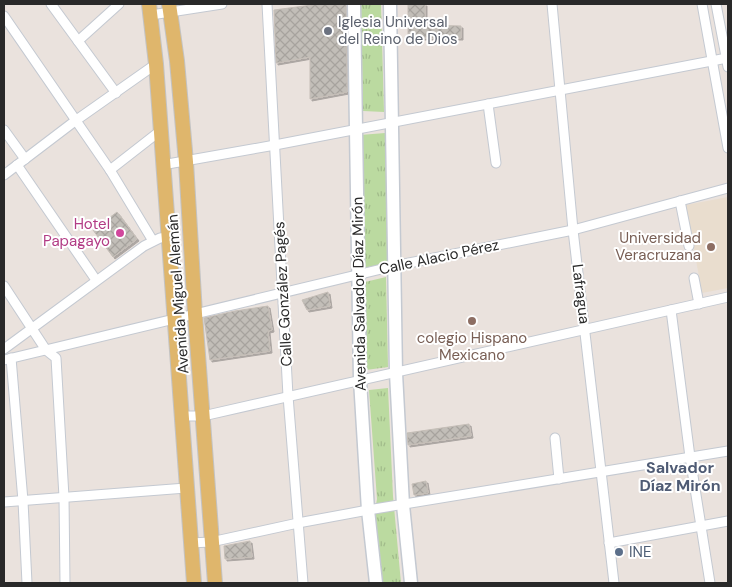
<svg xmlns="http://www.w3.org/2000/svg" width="732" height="587" viewBox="0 0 732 587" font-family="'DM Sans',sans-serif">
  <defs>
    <pattern id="grass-tufts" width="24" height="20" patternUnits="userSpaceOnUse" patternTransform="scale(1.25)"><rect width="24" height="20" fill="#bbdaa0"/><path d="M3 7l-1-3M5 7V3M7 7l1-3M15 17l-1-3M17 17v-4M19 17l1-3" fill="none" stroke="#a1bb8a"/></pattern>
    <pattern id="building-cross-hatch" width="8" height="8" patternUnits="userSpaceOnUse" patternTransform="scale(1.25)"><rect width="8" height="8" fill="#c2beb8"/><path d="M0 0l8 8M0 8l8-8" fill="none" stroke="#a7a39e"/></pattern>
    <filter id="shadow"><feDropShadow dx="2" dy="2" stdDeviation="0" flood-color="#0004"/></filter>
  </defs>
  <rect width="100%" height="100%" fill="#eae2dd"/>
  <path fill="#e9ddce" d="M728,197V288L702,293L686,205Z"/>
  <g fill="url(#grass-tufts)">
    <path d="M361,4H381L384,112L363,111Z"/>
    <path d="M385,133L388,263L364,268L360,135Z"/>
    <path d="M386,277L388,367L366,370L365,282Z"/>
    <path d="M388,388L393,496L401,583H382L374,516L377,499L369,390Z"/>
  </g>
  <g fill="url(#building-cross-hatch)" stroke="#c5beb7" filter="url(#shadow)">
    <path d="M319,4H346L347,92L310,99V57L276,63L274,10Z"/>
    <path d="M408,4H425V25L461,26V38H408Z"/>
    <path d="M117,212L137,239L113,257L93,230Z"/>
    <path d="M328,292L330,306L307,310L302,300Z"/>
    <path d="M268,306L272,330L268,331L270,351L210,360L204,318L235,311Z"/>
    <path d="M469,424L471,436L408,445L407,433Z"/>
    <path d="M426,481L428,493L414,495L412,484Z"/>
    <path d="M250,541L252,557L225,559L224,546Z"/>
  </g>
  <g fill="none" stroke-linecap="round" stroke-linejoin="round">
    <defs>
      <g id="minor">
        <path d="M51,4L116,93"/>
        <path d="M267,4L288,396L303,583"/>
        <path d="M552,4L573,230L614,583"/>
        <path d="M702,4L728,148"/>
        <path d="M716,4L728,67"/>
        <path d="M151,15L222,4"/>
        <path d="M4,16L110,170L153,241"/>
        <path d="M78,41L119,4"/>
        <path d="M488,104L496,163"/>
        <path d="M4,130L25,159"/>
        <path d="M17,165L96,280"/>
        <path d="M162,165L275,145L727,58"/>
        <path d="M110,170L160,131"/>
        <path d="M4,175L75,121L156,64"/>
        <path d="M680,201L689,246"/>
        <path d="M694,278L699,304"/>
        <path d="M4,286L46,350L56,358L64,497L65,583"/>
        <path d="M671,310L690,457L710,583"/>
        <path d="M4,349L144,246L160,238L168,237"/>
        <path d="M11,358L23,501L27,583"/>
        <path d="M4,360L394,266L573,230L728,188"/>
        <path d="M181,416H203L728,297"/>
        <path d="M555,438L559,479"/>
        <path d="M4,502L186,488"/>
        <path d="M190,543L211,542L298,523L368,510L728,451"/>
        <path d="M609,543L728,521"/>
      </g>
      <g id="secondary">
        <path d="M354,4L360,380L368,510L376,583"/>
        <path d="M390,4L396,373L403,505L411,583"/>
      </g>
      <g id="primary">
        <path d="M149,4L156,64L194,583"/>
        <path d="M169,4L177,61L186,162L195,314L215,583"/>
      </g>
    </defs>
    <use href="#minor" stroke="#c4c9d1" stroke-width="11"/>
    <use href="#secondary" stroke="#c4c9d1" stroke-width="15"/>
    <use href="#primary" stroke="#c3c3c3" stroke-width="16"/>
    <use href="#minor" stroke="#fff" stroke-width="9"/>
    <use href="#secondary" stroke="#fff" stroke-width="12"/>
    <use href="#primary" stroke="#dfb66c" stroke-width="14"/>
  </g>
  <circle fill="#6b7280" stroke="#fff" stroke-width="2" cx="328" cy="31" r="5"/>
  <circle fill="#d1479c" stroke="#fff" stroke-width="2" cx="120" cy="233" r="5"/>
  <g fill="#8d6e63" stroke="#fff" stroke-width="2">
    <circle cx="711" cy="247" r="5"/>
    <circle cx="472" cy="321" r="5"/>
  </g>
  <circle fill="#5c6f8a" stroke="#fff" stroke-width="2" cx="619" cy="552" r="5"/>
  <g text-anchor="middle" stroke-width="4" stroke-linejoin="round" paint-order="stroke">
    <g font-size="15" fill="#5b616d" stroke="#fff" text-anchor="start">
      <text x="338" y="27">Iglesia Universal<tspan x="338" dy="17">del Reino de Dios</tspan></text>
    </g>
    <g font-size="15" fill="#b23c85" stroke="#fff" text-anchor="end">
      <text x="110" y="229">Hotel<tspan x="110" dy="17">Papagayo</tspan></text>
    </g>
    <g font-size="15" fill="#785e54" stroke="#fff" text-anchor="end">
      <text x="701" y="243">Universidad<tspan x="701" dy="17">Veracruzana</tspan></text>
      <text x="472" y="343" text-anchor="middle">colegio Hispano<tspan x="472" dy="17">Mexicano</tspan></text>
    </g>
    <g font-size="15" fill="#292929" stroke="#fff">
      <text transform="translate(439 257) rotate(-12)" y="5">Calle Alacio Pérez</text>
      <text transform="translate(178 294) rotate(-94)" y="5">Avenida Miguel Alemán</text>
      <text transform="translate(283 294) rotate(-93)" y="5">Calle González Pagés</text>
      <text transform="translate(359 294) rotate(-91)" y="5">Avenida Salvador Díaz Mirón</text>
      <text transform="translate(581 294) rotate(83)" y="5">Lafragua</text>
    </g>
    <g font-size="15" fill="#4e5e75" stroke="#fff" text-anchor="start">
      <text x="629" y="557">INE</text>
    </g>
    <g font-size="16" font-weight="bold" fill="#4f5b74" stroke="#fff">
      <text x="680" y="473">Salvador<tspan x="680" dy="18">Díaz Mirón</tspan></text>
    </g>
  </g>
  <rect width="732" height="587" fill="none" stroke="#292929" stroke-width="10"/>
</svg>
